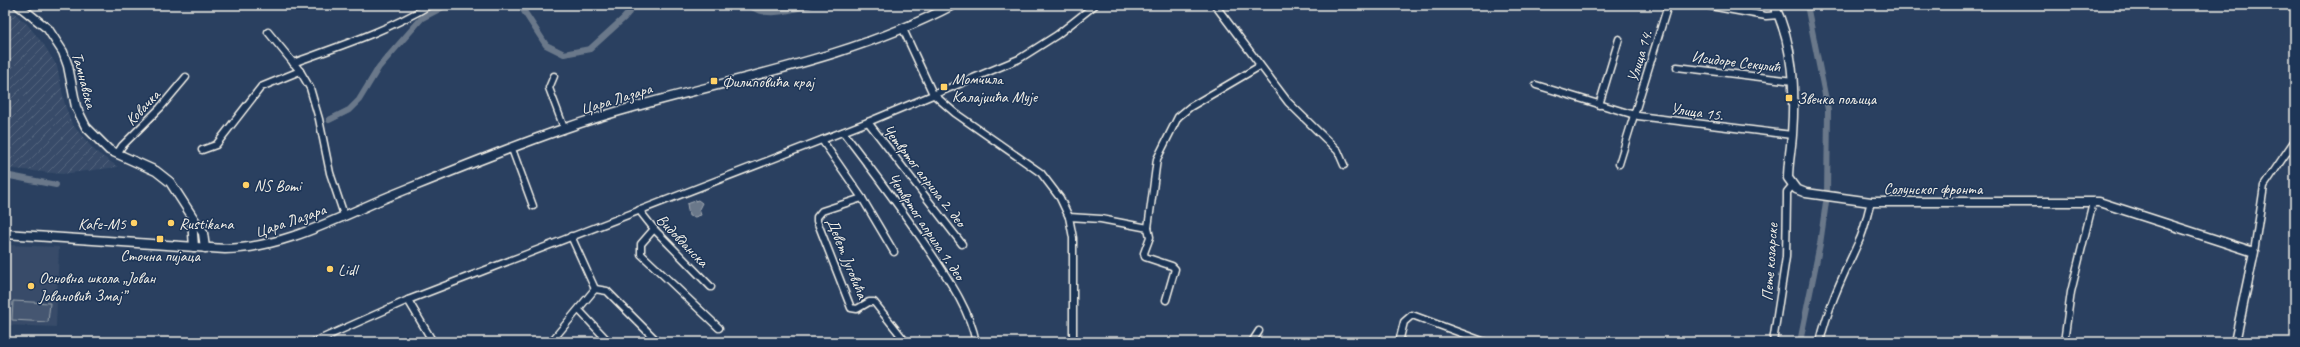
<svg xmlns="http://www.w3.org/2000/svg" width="2300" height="347" viewBox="0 0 2300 347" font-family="Caveat,sans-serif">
  <defs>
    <pattern id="industrial-furrows" width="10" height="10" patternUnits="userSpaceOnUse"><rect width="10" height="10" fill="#374c69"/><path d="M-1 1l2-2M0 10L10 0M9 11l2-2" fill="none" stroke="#55667e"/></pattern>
  </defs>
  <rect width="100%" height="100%" fill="#2a4060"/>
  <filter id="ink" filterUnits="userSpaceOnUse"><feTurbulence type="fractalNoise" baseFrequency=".025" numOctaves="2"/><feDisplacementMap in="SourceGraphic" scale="8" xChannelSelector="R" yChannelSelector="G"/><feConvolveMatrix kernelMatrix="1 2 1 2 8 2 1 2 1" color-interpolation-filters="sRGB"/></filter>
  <g filter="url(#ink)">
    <path fill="#374c69" d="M5,245L59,247L56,327L5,325Z"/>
    <path fill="url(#industrial-furrows)" d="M5,5L27,24L44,45L57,66L65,105L72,124L95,151L118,167L62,174L5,168Z"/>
    <path fill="#445771" stroke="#9ca4ac" d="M13,301L50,303L48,322L12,320Z"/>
    <path fill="#6a788a" stroke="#a1a8b0" d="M698,200L702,203L699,209L701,215L695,217L689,216L687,204Z"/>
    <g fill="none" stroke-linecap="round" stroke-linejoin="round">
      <g stroke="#6a788a" stroke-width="6">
        <path d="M520,5L546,45L564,54L590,49L624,18L635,5"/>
        <path d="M749,5C766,19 791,9 811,5"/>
        <path d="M329,120L349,110L359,100L379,67L422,18L447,5"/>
        <path d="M5,175L56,185"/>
        <path d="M1800,342L1820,244L1827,195L1828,110L1807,5"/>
      </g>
      <defs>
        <g id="street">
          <path d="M1215,5L1288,102L1338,151L1344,165"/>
          <path d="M1705,5L1766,16L1779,15"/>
          <path d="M903,29L933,94L955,113L1041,173L1060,198L1069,217L1073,238V342"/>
          <path d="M268,32L300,71L310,88L319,119L330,173L344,215"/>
          <path d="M293,63C340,46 387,31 430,5"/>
          <path d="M1677,67L1793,81"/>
          <path d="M554,76L549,88L564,128"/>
          <path d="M1536,85L1638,116L1792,135"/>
          <path d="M1599,105L1619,39"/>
          <path d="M868,122L962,244"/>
          <path d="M843,132C873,171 902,210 929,250C948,279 969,308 976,342"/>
          <path d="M822,140L862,198L894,252"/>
          <path d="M512,149L533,206"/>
          <path d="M202,150L216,145L261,87L300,71"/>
          <path d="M117,154L122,146L160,108L186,77"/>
          <path d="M1619,164L1668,5"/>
          <path d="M862,198L822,211L817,217V221L851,308L857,309L869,302H874L906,342"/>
          <path d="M639,210L654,229L711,287"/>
          <path d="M1069,217L1101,219L1148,228"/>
          <path d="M1148,228L1157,159L1178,117L1190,107L1260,66"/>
          <path d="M1148,228L1150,237L1144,253L1145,257L1172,266L1175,269L1166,300"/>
          <path d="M654,229L641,244V254L719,328"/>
          <path d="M571,236L595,289"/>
          <path d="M2254,252L2264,186L2295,140"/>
          <path d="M595,289L607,291L658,342"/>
          <path d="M408,300L433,342"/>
          <path d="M579,310L609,342"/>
          <path d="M314,342L408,300L868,122L1019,59L1057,35L1095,5"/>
          <path d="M551,342L595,289"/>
          <path d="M1252,342L1259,331"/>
          <path d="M1399,342L1404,322L1412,315L1485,342"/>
          <path d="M1773,342L1786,257L1787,198V192L1792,186"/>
          <path d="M1820,342C1828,306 1844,274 1859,241C1865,229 1867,214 1871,202"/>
          <path d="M2064,342L2071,292L2093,202"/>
        </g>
        <g id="secondary">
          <path d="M18,5L48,29L63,52L68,66L76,107L86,127L109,150L156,171L170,182L203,233L205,248"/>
          <path d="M1774,5C1794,45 1795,91 1792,135C1791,150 1788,163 1788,178L1796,189L1806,193L1871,202H2099L2254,252L2235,342"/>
          <path d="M192,220L194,247"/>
          <path d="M5,234L225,249C284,248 337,218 390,196C447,173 505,149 563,129C691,84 831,69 953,5"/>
        </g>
      </defs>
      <use href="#street" stroke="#f4f1e8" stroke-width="9"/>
      <use href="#secondary" stroke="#f4f1e8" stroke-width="11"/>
      <use href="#street" stroke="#1d3557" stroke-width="6"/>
      <use href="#secondary" stroke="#1d3557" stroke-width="8"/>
    </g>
  </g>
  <g fill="#ffd166" stroke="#1d3557" stroke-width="1.5">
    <rect x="710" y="77" width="8" height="8" rx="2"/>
    <rect x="940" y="83" width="8" height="8" rx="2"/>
    <rect x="1785" y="94" width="8" height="8" rx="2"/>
    <circle cx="246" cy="185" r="4"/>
    <circle cx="134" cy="223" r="4"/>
    <circle cx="171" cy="223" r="4"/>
    <rect x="156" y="235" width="8" height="8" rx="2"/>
    <circle cx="330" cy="269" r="4"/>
    <circle cx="31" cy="286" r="4"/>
  </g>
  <g text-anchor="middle" stroke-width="3" stroke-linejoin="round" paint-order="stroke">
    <g font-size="16" fill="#f4f1e8" stroke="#1d3557">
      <text transform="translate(1639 56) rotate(-73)" y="6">Улица 14.</text>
      <text transform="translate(1736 61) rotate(7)" y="6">Исидоре Секулић</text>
      <text transform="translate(85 80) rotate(75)" y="6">Тамнавска</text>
      <text transform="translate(616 98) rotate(-17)" y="6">Цара Лазара</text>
      <text transform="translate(142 107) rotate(-47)" y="6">Ковачка</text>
      <text transform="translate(1697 111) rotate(8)" y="6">Улица 15.</text>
      <text transform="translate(925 175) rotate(52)" y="6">Четвртог априла 2. део</text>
      <text x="1933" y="194">Солунског фронта</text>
      <text transform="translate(290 220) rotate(-19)" y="6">Цара Лазара</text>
      <text transform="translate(927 226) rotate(56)" y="6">Четвртог априла 1. део</text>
      <text transform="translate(683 240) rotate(46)" y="6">Видовданска</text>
      <text transform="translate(848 258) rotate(68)" y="6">Девет Југовића</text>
      <text transform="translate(1769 262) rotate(-86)" y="6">Пете козарске</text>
    </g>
    <g font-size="16" fill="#f4f1e8" stroke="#1d3557" text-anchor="start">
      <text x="952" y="84">Момчила<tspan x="952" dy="18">Калајџића Мује</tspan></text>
      <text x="722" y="87">Филиповића крај</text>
      <text x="1797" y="104">Звечка пољица</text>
      <text x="254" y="191">NS Bomi</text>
      <text x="126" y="229" text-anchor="end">Kafe-M5</text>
      <text x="179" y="229">Rustikana</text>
      <text x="160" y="261" text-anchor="middle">Сточна пијаца</text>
      <text x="338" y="275">Lidl</text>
      <text x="39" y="283">Основна школа „Јован<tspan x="39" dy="18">Јовановић Змај”</tspan></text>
    </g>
  </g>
  <rect width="2300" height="347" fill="none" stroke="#1d3557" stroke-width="20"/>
  <rect x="10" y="10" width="2280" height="327" fill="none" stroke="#f4f1e8" stroke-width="1.5" filter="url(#ink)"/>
</svg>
